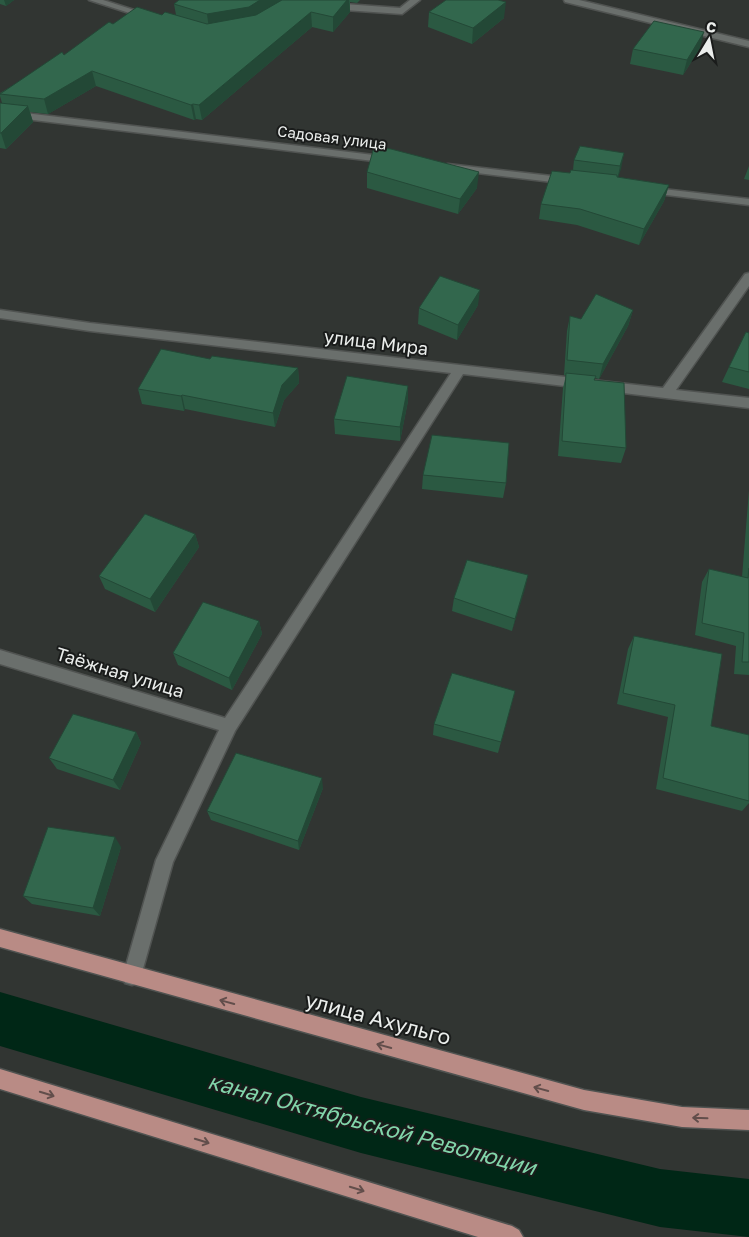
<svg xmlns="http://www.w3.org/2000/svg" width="749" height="1237" viewBox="0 0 749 1237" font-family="'Golos Text',sans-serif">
  <rect width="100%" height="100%" fill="#313532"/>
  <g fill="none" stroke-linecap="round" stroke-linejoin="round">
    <path fill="#002716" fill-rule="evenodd" d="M0,992L361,1097L660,1169L749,1179V1237L660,1227L361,1153L0,1046Z"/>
    <defs>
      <g id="minor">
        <path d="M89,0H103L156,17L154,19H148Z"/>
        <path d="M410,0H420L402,14L330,9L326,6L330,3L400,8Z"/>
        <path d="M564,0H579L749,41V47L565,2Z"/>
        <path d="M0,110L390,157L395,160L390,163L0,116Z"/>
        <path d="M448,164L569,178L574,181L569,184L444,169L443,167L444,165Z"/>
        <path d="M646,187L749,199V205L642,192L641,190L642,188Z"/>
        <path d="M749,273V286L676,390L749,398V408L463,374L235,731L173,862L139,983L132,985L125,983L123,976L156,860L219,730L0,664V650L225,718L451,373L90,331L0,318V310L90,323L663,388L745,274Z"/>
      </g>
      <g id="major">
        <path d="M0,929L584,1090L682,1107L749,1110V1130L682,1127L584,1110L0,947Z"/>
        <path d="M0,1069L512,1226L519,1230L523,1237H478L0,1089Z"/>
      </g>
    </defs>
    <use href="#minor" stroke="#505351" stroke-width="3"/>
    <use href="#major" stroke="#505351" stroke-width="3"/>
    <use href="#minor" fill="#6a6f6c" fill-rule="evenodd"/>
    <use href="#major" fill="#b98b85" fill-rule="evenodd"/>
  </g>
  <g fill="#2b5942">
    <path d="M0,0H14L6,6L0,4Z"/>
    <path d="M179,0H360L357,3L350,2V12L333,32L312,27L202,120L196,119L194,120L96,86L48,114L30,112L33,122L6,149L0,148V103H2L0,96V93L64,55L113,24L162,15H176L174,4Z"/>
    <path d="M429,12L504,18L472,44L428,27Z"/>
    <path d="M700,48L683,75L630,64L633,49Z"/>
    <path d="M624,153L618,177L669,185L664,201L639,245L577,225L539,219L541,204L573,170L574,160Z"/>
    <path d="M749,166V180L744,179Z"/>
    <path d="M367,172L477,188L458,214L367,188Z"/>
    <path d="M478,305L457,340L418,324L419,308Z"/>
    <path d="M633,310L628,326L599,379L595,378V380L626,448L621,463L558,456L563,388L566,375H564L567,331L570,316L581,319Z"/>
    <path d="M749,333V389L722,382L729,367Z"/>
    <path d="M210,359L298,368L299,383L284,400L275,427L185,409L184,411L142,404L138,389Z"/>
    <path d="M408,386V401L400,441L335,434L334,419Z"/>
    <path d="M423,475L506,483L503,498L422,489Z"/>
    <path d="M749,490V675L734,674L736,646L695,635L702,582L709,569L742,577Z"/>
    <path d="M195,534L199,547L155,612L105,589L99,576Z"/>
    <path d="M528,575L512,631L452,611L454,598Z"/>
    <path d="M259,621L262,634L232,690L178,665L173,653Z"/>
    <path d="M634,636L711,726L749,735V803L742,811L656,789L668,717L617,704L628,649Z"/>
    <path d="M515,691L498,753L433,735L434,724Z"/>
    <path d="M136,732L141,743L120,790L57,769L49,758Z"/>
    <path d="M323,788L299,850L211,820L207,811Z"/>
    <path d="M121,847L100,916L32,904L23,896Z"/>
  </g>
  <g fill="#234836">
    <path d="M4,0H14L6,6Z"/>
    <path d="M260,0H288L250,22L209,29L207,14Z"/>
    <path d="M347,0H349L350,12L333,32V17Z"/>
    <path d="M506,2L504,18L472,44L473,28Z"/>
    <path d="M311,12L312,27L202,120L199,105Z"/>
    <path d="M704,32L700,48L683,75L687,60Z"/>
    <path d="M92,71L96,86L48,114L44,99Z"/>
    <path d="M193,104L196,119L194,120L191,105Z"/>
    <path d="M28,106L33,122L6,149L1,133Z"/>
    <path d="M624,153L621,169L617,181L620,166Z"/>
    <path d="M479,172L477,188L458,214L460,199Z"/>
    <path d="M669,185L664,201L639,245L644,229Z"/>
    <path d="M480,290L478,305L457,340L458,325Z"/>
    <path d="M633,310L628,326L599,379L603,364Z"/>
    <path d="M298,368L299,383L284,400L275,427L273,413L282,385Z"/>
    <path d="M408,386V401L400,441V427Z"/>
    <path d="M182,395L185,409L184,411L181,396Z"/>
    <path d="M195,534L199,547L155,612L150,599Z"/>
    <path d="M528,575L525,589L512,631L515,619Z"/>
    <path d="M259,621L262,634L232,690L229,678Z"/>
    <path d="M136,732L141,743L120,790L113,780Z"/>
    <path d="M322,778L323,788L299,850L298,841Z"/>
    <path d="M115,837L121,847L100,916L93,908Z"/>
  </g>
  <g fill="#32674d" stroke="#234836">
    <path d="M179,0H260L249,7L207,14L174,4Z"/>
    <path d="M282,0H347L333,17L311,12L199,105L193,104L191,105L92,71L44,99L0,94L62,52L64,55L109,22L113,24L137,7L162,15L165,12L207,24L256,15Z"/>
    <path d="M446,0H498L506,2L473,28L429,12Z"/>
    <path d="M654,21L704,32L687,60L633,49Z"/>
    <path d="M0,103L28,106L1,133H0Z"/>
    <path d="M580,146L624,153L620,166L574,160Z"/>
    <path d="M374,147L391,149L479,172L460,199L367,172Z"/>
    <path d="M571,170L617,175V177L669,185L644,229L580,209L541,204L552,171L570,173Z"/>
    <path d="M440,276L480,290L458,325L419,308Z"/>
    <path d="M596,294L633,310L603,364L567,360L570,316L581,319Z"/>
    <path d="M746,332L749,333V372L729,367Z"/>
    <path d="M161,349L210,359L212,356L298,368L282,385L273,413L182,395L181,396L138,389Z"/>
    <path d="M566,373L596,376L594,380L624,383L626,448L562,441Z"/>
    <path d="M347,376L408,386L400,427L334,419Z"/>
    <path d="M432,435L509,443L506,483L423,475Z"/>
    <path d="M145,514L195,534L150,599L99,576Z"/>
    <path d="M467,560L528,575L515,619L454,598Z"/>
    <path d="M749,568V662H742L744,633L702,623L709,569L748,578Z"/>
    <path d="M203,602L259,621L229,678L173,653Z"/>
    <path d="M634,636L722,654L711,726L749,735V801L663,778L675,705L623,693Z"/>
    <path d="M452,673L515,691L501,742L434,724Z"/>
    <path d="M73,714L136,732L113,780L49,758Z"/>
    <path d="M236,753L322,778L298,841L207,811Z"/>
    <path d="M48,827L115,837L93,908L23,896Z"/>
  </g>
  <defs><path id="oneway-shaft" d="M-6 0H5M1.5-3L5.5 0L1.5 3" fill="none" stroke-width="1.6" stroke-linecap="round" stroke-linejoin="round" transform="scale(1.25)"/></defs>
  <g stroke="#624e4b">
    <use href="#oneway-shaft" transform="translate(227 1002) rotate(-165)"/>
    <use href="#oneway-shaft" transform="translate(384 1046) rotate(-165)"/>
    <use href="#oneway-shaft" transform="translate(541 1089) rotate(-165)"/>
    <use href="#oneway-shaft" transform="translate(47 1094) rotate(17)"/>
    <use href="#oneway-shaft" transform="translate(700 1118) rotate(-178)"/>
    <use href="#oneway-shaft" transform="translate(202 1141) rotate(17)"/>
    <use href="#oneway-shaft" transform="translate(357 1189) rotate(17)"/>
  </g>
  <g text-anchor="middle" stroke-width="4" stroke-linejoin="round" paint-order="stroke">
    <g font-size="15" fill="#ebeeec" stroke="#1a1c1b">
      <text transform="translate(332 138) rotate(7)" y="5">Садовая улица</text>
    </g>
    <g font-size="18" fill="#ebeeec" stroke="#1a1c1b">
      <text transform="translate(376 343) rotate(7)" y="6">улица Мира</text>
      <text transform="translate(120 673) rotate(17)" y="6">Таёжная улица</text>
    </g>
    <g font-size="21" fill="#ebeeec" stroke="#1a1c1b">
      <text transform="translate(378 1019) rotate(15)" y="7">улица Ахульго</text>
    </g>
    <g font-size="22" font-style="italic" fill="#82d5aa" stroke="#1a1c1b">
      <text transform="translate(372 1124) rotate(15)" y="8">канал Октябрьской Революции</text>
    </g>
  </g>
  <g transform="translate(709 40) rotate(10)" stroke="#1a1c1b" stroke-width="4" paint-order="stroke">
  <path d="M0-4L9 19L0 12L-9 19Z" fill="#ebeeec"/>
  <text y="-8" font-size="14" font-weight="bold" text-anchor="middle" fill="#ebeeec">С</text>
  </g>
</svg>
